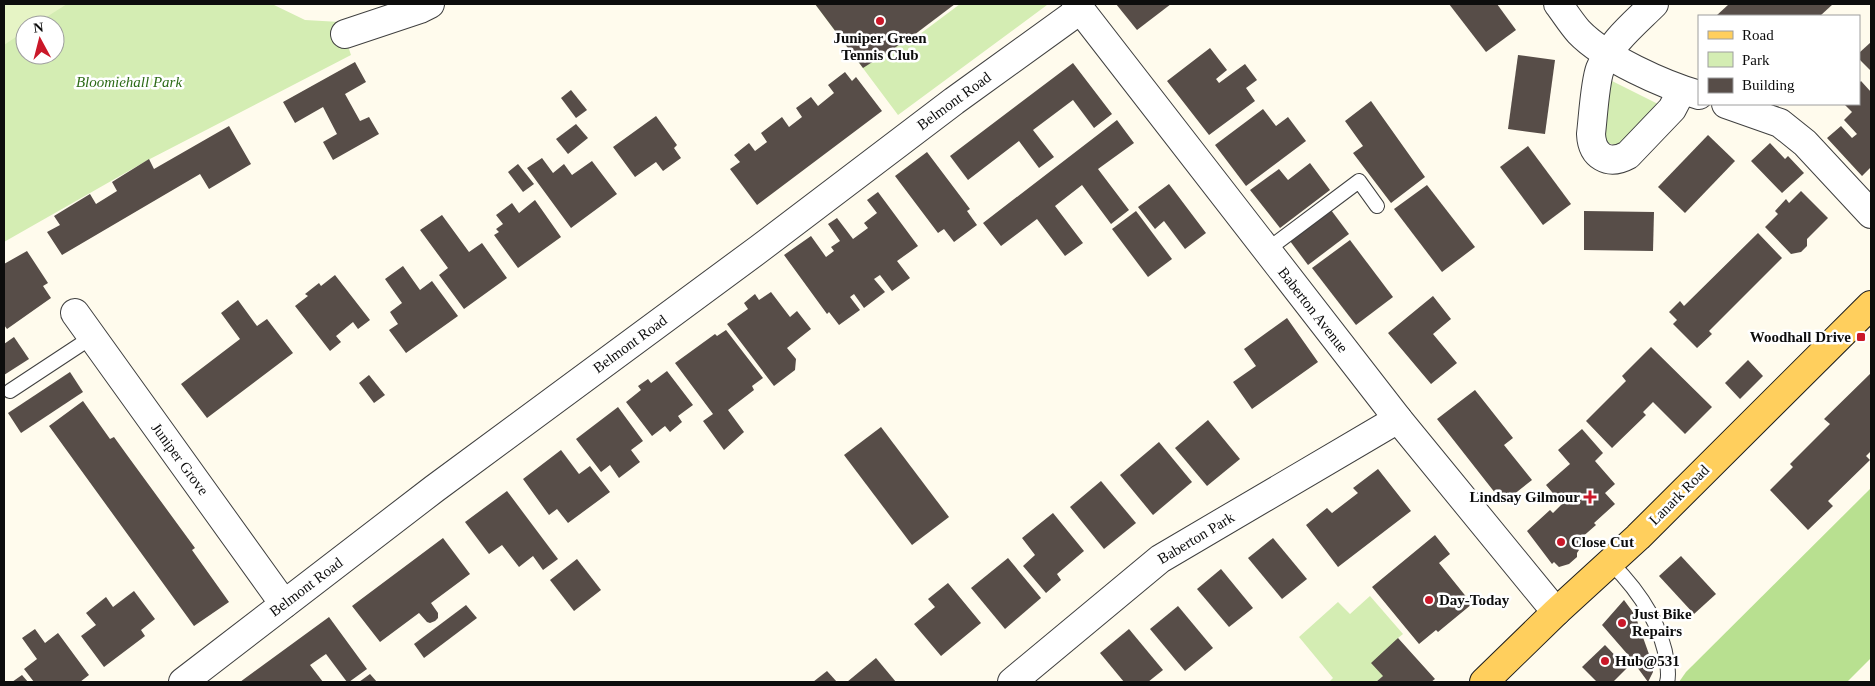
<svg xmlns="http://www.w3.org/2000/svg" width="1875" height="686" viewBox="0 0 1875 686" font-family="Georgia,serif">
  <rect width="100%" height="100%" fill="#fffbed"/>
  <g fill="#d4edb3" fill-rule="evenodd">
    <path d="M4,4H272L305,20L340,22L351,55L148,160L4,242ZM25,25H55V55H25Z"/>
    <path d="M815,4H877L908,43L960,4H1045L1047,5L898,115Z"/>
    <path d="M1610,80L1662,106L1619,146L1608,143L1604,134Z"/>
    <path d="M1370,596L1403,634L1398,638L1383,676L1376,682H1329L1333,678L1299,637L1338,602L1350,614Z"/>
  </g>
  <path fill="#b8e090" d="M1871,488V658L1847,682H1679L1686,672Z"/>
  <path fill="#e6f4c5" d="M4,4H67L34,25H25V31L4,45Z"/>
  <g fill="#574d48">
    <path d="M815,4H955L910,38L863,68Z"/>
    <path d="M1116,4H1171L1137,30Z"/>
    <path d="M1449,4H1497L1516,30L1486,52Z"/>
    <path d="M1729,4H1833L1820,16H1716Z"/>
    <path d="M1871,42V69L1870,70L1859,59V53Z"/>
    <path d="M1210,48L1227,70L1216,79L1219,83L1245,64L1257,80L1246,88L1255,101L1209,135L1167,81Z"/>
    <path d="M1518,55L1555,60L1545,134L1508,129Z"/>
    <path d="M355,62L366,82L345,94L360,121L369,117L379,134L333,160L323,142L337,134L323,107L295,123L283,102Z"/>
    <path d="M1073,63L1112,114L1094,128L1073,100L1033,130L1054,157L1039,168L1019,141L968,180L950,156Z"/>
    <path d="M845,72L852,81L856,77L882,111L757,205L730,169L740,162L734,155L749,143L755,151L767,142L761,133L782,117L789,127L802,117L796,108L811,97L818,106L834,93L828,85Z"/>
    <path d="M1861,81L1871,92V167L1862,176L1827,138L1841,126L1852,138L1857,134L1844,120L1852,112L1844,104H1859V83Z"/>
    <path d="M571,90L587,110L576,118L561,98Z"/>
    <path d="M1371,101L1425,177L1391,203L1353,153L1363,146L1345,121Z"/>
    <path d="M1263,109L1276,126L1288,117L1306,141L1246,186L1215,145Z"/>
    <path d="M656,116L677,145L674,148L681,158L663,171L656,162L635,177L613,147Z"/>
    <path d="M1117,120L1134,143L1098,169L1129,210L1111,224L1082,185L1055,206L1083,243L1065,256L1037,219L1001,246L983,223Z"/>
    <path d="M576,124L588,138L568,154L556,139Z"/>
    <path d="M229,126L251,164L209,189L200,174L62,255L47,232L60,225L54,216L90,194L96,204L117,191L112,182L149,159L154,169Z"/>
    <path d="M1708,135L1735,161L1685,213L1658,187Z"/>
    <path d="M1770,143L1785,159L1788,156L1804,173L1782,193L1751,161Z"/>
    <path d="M1528,146L1571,204L1543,225L1500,167Z"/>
    <path d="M927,152L970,209L967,211L977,225L954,242L944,229L938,233L895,176Z"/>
    <path d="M542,158L553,173L564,164L572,175L592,161L617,194L571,228L527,168Z"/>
    <path d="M1310,163L1330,190L1280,228L1250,190L1279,169L1288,180Z"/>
    <path d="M518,164L534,184L523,192L508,172Z"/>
    <path d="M1169,184L1206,233L1185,249L1164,221L1155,229L1138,207Z"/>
    <path d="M1427,185L1475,247L1442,272L1394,209Z"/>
    <path d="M1801,191L1828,218L1807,239V246L1801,252L1791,254L1765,227L1778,214L1775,211L1786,199L1789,203Z"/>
    <path d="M878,192L918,246L897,261L910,278L892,291L880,275L874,279L885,292L864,308L854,294L850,297L860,310L839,325L829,312L827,314L784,255L811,236L826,257L834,251L831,247L840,241L828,224L837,218L853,239L868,228L864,223L877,213L867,200Z"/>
    <path d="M535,200L561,237L518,268L494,235L499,232L496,229L503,224L496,215L512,203L519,213Z"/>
    <path d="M1331,210L1349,234L1308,265L1290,241Z"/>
    <path d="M1136,211L1172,259L1148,277L1112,229Z"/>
    <path d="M1584,211L1654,212L1653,251L1584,250Z"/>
    <path d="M442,215L469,252L482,243L507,278L464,309L439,275L448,268L420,230Z"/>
    <path d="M1758,233L1782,258L1709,331L1712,334L1697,348L1673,324L1677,320L1669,312L1680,301L1684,306Z"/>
    <path d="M1350,240L1393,297L1356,325L1312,268Z"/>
    <path d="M27,251L48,283L43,286L51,298L7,329L4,325V264Z"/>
    <path d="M403,266L420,290L432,281L458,316L406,353L389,330L398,324L390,312L402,303L385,279Z"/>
    <path d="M335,275L370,320L358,329L353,322L336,336L341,342L330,351L295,306L308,296L305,294L319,283L321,286Z"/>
    <path d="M771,292L790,317L797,311L811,329L787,348L796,359L795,370L774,386L727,324L748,309L744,303L755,294L759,300Z"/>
    <path d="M1433,296L1451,319L1433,334L1457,363L1431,384L1388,333Z"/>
    <path d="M238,300L257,326L267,319L293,353L207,418L181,384L240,339L221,313Z"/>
    <path d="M1287,318L1318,362L1252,409L1233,382L1256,366L1244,349Z"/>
    <path d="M726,330L763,378L752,386L754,390L728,410L744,432L724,450L703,421L713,414L675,363L715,334L717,336Z"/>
    <path d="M14,337L29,359L4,375V344Z"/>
    <path d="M1651,347L1712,407L1685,434L1653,402L1643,412L1646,415L1612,448L1586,421L1626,381L1622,376Z"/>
    <path d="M1748,360L1763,376L1740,399L1725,383Z"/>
    <path d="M667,371L693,405L678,416L682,422L670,432L665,426L652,436L626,402L641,390L638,386L648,379L651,383Z"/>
    <path d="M70,372L83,392L21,433L8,413Z"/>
    <path d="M1871,373V451L1866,456L1870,460L1828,501L1833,506L1808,530L1770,490L1793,467L1790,464L1830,424L1824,419Z"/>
    <path d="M369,375L385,395L374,403L359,383Z"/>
    <path d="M1475,390L1513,438L1504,445L1532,480L1503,503L1437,419Z"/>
    <path d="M83,401L110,439L114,437L127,455L195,548L192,550L229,602L194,626L49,426Z"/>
    <path d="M618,407L643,441L631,450L640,462L619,478L610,465L601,472L576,439Z"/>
    <path d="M1208,420L1240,459L1207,486L1175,448Z"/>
    <path d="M881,427L949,517L912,545L844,455Z"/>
    <path d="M1582,429L1603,453L1595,461L1615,484L1605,493L1615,504L1594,523L1596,525L1580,539L1581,543L1577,548L1579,550L1577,553V557L1569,564L1559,567L1554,562L1552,564L1527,531L1550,510L1553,513L1562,504L1546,485L1570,464L1558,450Z"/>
    <path d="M1159,442L1192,482L1153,515L1120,475Z"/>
    <path d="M561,450L579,474L590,466L610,492L568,523L557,509L549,515L523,479Z"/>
    <path d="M1378,469L1411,511L1338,567L1306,525L1327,508L1332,513L1358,493L1353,488Z"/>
    <path d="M1101,481L1136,523L1104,549L1070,507Z"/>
    <path d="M507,491L558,559L543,570L533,556L519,567L502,545L489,554L465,522Z"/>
    <path d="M1053,513L1084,551L1057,574L1061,580L1046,593L1023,566L1035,555L1022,538Z"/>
    <path d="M1435,535L1450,554L1439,563L1472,604L1438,632L1436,630L1419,644L1372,587Z"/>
    <path d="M443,538L470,574L431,603L438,613V618L435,621L430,623L427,622L419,613L380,642L352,606Z"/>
    <path d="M1273,538L1307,579L1282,599L1248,558Z"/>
    <path d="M1681,556L1716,594L1694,614L1659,576Z"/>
    <path d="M1008,558L1041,598L1005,629L971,588Z"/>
    <path d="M577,559L601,590L574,611L550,580Z"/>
    <path d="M1221,569L1253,608L1229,627L1197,589Z"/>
    <path d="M948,583L981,623L941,656L914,624L935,607L928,599Z"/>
    <path d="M134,591L155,619L141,630L145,636L104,667L81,636L96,625L86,613L106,597L113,607Z"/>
    <path d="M1624,600L1635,615L1650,657L1653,672L1648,682L1629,656L1602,625Z"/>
    <path d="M466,605L477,618L424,658L414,644Z"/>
    <path d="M1178,606L1213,648L1185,671L1150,629Z"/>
    <path d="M329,617L367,669L349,682H347L326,654L310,665L323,682H240Z"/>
    <path d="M35,629L45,643L58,633L89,675L80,682H34L24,669L37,659L22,638Z"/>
    <path d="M1129,629L1163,670L1148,682H1124L1100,653Z"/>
    <path d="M1398,638L1435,679L1431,682H1376L1383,676L1371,663Z"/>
    <path d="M1605,645L1627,668L1613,682H1597L1582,667Z"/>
    <path d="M876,658L896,682H847Z"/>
    <path d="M827,671L837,682H813Z"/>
    <path d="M370,674L377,682H359Z"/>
    <path d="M22,675L28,682H12Z"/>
  </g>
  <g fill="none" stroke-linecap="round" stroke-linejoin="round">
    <defs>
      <g id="lane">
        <path d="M1267,250L1359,181L1377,206"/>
        <path d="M10,391L92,337"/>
        <path d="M1611,563C1638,590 1662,625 1667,663C1668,670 1669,676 1667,682"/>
      </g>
      <g id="street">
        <path d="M1076,4L1398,419L1556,612"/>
        <path d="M1558,4C1565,13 1571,23 1579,32C1604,58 1664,85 1699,95"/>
        <path d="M1654,4C1635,23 1610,43 1600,69C1595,82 1593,117 1591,134C1592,156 1608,166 1628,155L1672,109L1682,90"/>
        <path d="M345,34L420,9L430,4"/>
        <path d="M1726,104L1780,123L1805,143L1871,214"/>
        <path d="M75,313L284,604"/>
        <path d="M183,682L434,489L759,249L954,101L1080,10"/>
        <path d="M1012,682L1160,559L1398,419"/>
      </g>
      <path id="primary" d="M1484,682L1556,612L1638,537L1871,305"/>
    </defs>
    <use href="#lane" stroke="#404040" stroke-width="16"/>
    <use href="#street" stroke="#404040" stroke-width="30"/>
    <use href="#primary" stroke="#1e1e1e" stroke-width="30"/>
    <use href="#lane" stroke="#fff" stroke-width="14"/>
    <use href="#street" stroke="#fff" stroke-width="28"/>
    <use href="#primary" stroke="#ffcf5d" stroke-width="28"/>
  </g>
  <g fill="#ca1829" stroke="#fff" stroke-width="2">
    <circle cx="880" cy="21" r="5"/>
    <rect x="1856" y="332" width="10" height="10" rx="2.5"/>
    <path d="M1587.5 489.5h5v5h5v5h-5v5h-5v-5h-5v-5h5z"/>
    <circle cx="1561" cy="542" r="5"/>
    <circle cx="1429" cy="600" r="5"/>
    <circle cx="1622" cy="623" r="5"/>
    <circle cx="1605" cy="661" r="5"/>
  </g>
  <g text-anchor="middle" stroke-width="5" stroke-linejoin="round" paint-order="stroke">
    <g font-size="15" font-weight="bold" fill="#0d0d0d" stroke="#fff" text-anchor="start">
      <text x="880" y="43" text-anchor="middle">Juniper Green<tspan x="880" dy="17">Tennis Club</tspan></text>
      <text x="1851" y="342" text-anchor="end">Woodhall Drive</text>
      <text x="1580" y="502" text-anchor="end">Lindsay Gilmour</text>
      <text x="1571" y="547">Close Cut</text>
      <text x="1439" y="605">Day-Today</text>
      <text x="1632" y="619">Just Bike<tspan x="1632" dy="17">Repairs</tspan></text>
      <text x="1615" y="666">Hub@531</text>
    </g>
    <g font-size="15" font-style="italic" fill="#2d6b17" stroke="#fff">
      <text x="129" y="87">Bloomiehall Park</text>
    </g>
    <g font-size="15" fill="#0d0d0d" stroke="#fff">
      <text transform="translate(954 101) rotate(-36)" y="5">Belmont Road</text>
      <text transform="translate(1313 310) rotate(52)" y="5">Baberton Avenue</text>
      <text transform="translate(630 344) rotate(-36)" y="5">Belmont Road</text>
      <text transform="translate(180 459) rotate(54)" y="5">Juniper Grove</text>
      <text transform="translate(1679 495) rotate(-45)" y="5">Lanark Road</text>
      <text transform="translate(1196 538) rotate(-31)" y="5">Baberton Park</text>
      <text transform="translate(306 587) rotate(-37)" y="5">Belmont Road</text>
    </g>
  </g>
  <rect width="1875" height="686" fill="none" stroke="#0d0d0d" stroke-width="10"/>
  <rect x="1698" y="15" width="162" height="90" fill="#ffffff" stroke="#9e9e9e"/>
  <rect x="1708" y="31" width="25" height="8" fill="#ffcf5d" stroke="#9e9e9e"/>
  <text x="1742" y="40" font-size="15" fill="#0d0d0d">Road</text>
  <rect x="1708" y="52" width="25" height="15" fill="#d4edb3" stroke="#9e9e9e"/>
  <text x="1742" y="65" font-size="15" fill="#0d0d0d">Park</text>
  <rect x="1708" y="78" width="25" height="15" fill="#574d48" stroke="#9e9e9e"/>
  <text x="1742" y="90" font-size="15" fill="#0d0d0d">Building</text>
  <g transform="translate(40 40) rotate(353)"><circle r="24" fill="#ffffff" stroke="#9e9e9e"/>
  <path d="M0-4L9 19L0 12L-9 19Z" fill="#ca1829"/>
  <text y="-8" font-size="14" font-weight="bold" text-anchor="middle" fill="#0d0d0d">N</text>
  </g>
</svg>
